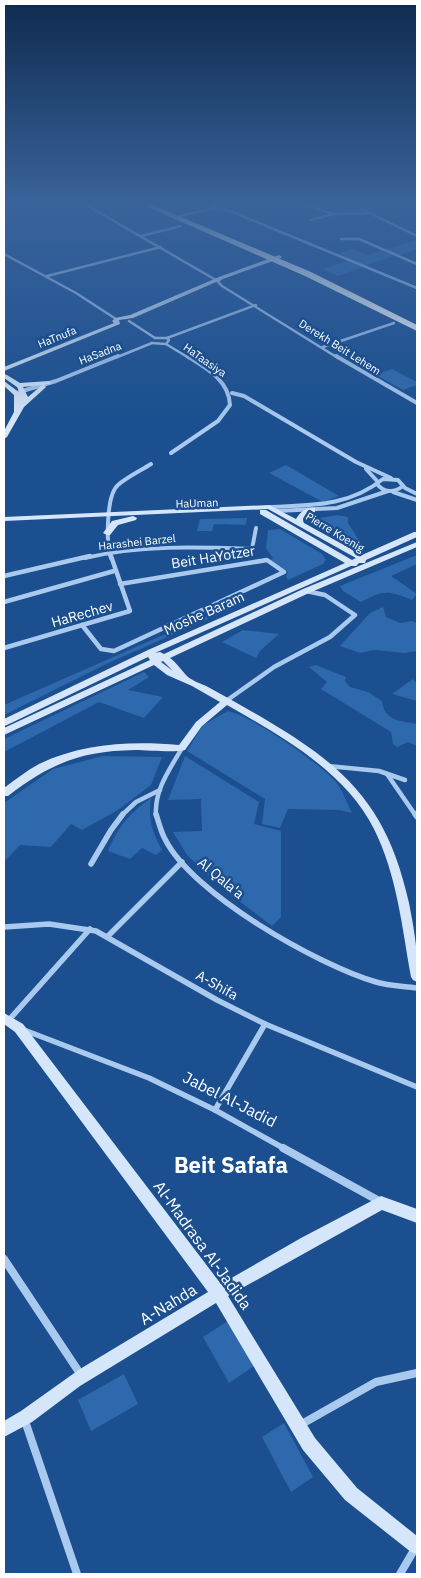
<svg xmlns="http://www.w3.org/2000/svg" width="421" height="1578" viewBox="0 0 421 1578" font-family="'IBM Plex Sans',sans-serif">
  <rect width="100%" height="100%" fill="#1b4f8f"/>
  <g fill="#2e69ad">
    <path d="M417,240V249L397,256L384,250Z"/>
    <path d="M352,249L368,255L381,251L394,256L364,266L335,255Z"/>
    <path d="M347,261L363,267L338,276L323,269Z"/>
    <path d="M392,369L417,382V385L403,390L376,375Z"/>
    <path d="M286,465L339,496L323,502L269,473Z"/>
    <path d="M337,515L348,517V523L360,542L355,546L309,520Z"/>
    <path d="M247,518L246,525L214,524L212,531H197L200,519Z"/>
    <path d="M280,529L322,554L326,560L323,564L288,580L286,576L288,572L270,560L273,558L266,548L268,530Z"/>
    <path d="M417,555V564L391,576L417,594L412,600C387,590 384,590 361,602L343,591L340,586Z"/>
    <path d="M243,600L245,603L106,664L4,715V705Z"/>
    <path d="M383,607L386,617L400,623L412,621L417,623V651L405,653L374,650L360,653L340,646L370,613Z"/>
    <path d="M243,630L279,634L260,651L256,658L222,642Z"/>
    <path d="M316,665L346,677L345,681L350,687L368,692L382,701C384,721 401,721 417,724V746L408,742L397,747L393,744L391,732L321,689L327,682L309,667Z"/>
    <path d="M144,672L149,677L128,690L163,697L144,718L99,702L4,752V739Z"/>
    <path d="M413,679L417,684V701L392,694Z"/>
    <path d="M228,711C252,716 316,761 334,780C342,788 347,803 352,813L339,810L288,809L280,828L262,824L265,799L187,751L203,725Z"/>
    <path d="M103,756L162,757L151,785L118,810L82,830L71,824L51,847L20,845L4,862V803L53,769Z"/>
    <path d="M185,756L259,802L254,824L281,831V917L272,926L222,888L187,855L173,832L202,831L201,799L168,800Z"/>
    <path d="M151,798C148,820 152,831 162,850L156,855L142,848L130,859L108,851C119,825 129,814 151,798Z"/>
    <path d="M228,1321L254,1366L229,1383L203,1337Z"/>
    <path d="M124,1374L138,1404L91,1431L78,1400Z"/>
    <path d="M284,1423L313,1477L291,1492L262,1437Z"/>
  </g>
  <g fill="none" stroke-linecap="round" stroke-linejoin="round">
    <g stroke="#a9c9ee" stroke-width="2.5">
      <path d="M81,202L216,280"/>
      <path d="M208,202L417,288"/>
      <path d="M299,202L333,214"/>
      <path d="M347,202L417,236"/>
      <path d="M180,216L239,202"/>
      <path d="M311,220L333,214L368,213"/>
      <path d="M141,236L181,226"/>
      <path d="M341,239H359L417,264"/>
      <path d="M4,254L76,293L116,319"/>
      <path d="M47,276L161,247"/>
      <path d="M221,278L218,282L222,286L338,358"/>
      <path d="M129,321L155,338"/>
      <path d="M155,338H167L256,305"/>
      <path d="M152,343L166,344L169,340L167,338"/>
      <path d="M166,344L189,358"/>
      <path d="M323,347L394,323"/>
      <path d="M115,358L152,343"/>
    </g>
    <g stroke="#a9c9ee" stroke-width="4">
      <path d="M336,356L417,403"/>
      <path d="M19,392L56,381L118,356"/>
      <path d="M232,393L244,396L356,462L391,478"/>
      <path d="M171,453L218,421L230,405C229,380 206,368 187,356"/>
      <path d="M366,469L378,482"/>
      <path d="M377,484C384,493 394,493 403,486"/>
      <path d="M393,492L417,500"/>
      <path d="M269,507C311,505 348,507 383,479L398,480L405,488L417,494"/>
      <path d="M277,511L337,508L388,491"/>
      <path d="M85,558C139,545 196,547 252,549L256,528"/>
      <path d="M111,558C106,544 106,495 118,485C127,477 140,471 151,464"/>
    </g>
    <g stroke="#a9c9ee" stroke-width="4.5">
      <path d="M4,576L90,556"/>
      <path d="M4,602L114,571"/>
      <path d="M82,625L101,649L114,651L284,572L267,560L120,584"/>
      <path d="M4,648L130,611L111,556"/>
      <path d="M226,701L274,667L330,637L355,615L325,595L306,591"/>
      <path d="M328,766L379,771L405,780"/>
      <path d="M387,774L416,816"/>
      <path d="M121,816L136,802L160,790"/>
      <path d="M156,816C154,790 170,769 182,748"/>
    </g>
    <g stroke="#a9c9ee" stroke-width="5.5">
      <path d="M156,814C159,823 161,832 165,839C192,894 318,965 376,982C389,986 403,986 417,988"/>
      <path d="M415,814L417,817"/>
      <path d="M91,864L111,830L123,814"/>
      <path d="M4,927L49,924L96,931L217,1000L265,1024L417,1087"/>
      <path d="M108,936L182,862"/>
      <path d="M8,1021L90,929"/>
      <path d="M24,1030L149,1078L215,1110L285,1149"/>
      <path d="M215,1110L265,1024"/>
    </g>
    <g stroke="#a9c9ee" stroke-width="8">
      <path d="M283,1148L381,1202"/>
      <path d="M4,1259L81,1375"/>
      <path d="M25,1421L77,1574"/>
      <path d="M300,1425L376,1382L417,1373"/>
      <path d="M400,1574L417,1545"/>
    </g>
    <g fill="#d6e6fa" fill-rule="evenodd">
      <path d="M279,255L282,257L281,258L223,279L133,318L119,320L120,324L4,371V367L114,323L112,321L115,318L130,315L219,277Z"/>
      <path d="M4,374L7,375L20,383L49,381L52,383L44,385L46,387L45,388L24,407L7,437L4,439V431L14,412V395L4,386V381L20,393L17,387L4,378ZM42,385L28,397L23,387Z"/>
      <path d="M269,505L296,519C300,512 306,507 315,508V512L306,515L303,521L304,523L362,555L414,532H417V537L366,560L365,563H359L356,566H351L155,653L160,652L164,654L303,589L417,542V547L309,593L170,658C177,663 182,671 188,677C193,681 202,684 208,687C228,698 248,709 268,721C349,769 388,809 409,903C414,929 419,955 417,982L413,980L411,977C402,927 397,875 374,829C345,771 281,736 227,705L202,726L185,750C173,753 149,750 135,750C81,751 51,763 8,796H4V788C15,780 26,771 39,764C83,743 132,741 179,745L196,722L220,702L192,686L167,675L154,665L4,735V728L150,660L148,657L7,725L4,726V719L148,650L345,563L260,514V510H266L352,560L356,558L268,509L4,521V517ZM163,661L173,671L161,662Z"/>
      <path d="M133,516L137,518L136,520L118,525L110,535H107L103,533L112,521Z"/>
      <path d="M4,1013L23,1024L221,1284L301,1238L381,1196L417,1209V1223L382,1210L228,1296L315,1438L357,1488L417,1536V1554L411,1552L345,1500L303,1450L216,1303L80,1386L32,1422L4,1437V1421L21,1411L80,1369L208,1292L15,1032L4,1024Z"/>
    </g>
    <path fill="#fff" fill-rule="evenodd" d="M136,202H146L311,272L417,325V331L305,276Z"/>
  </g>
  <linearGradient id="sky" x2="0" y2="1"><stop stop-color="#0f2b4f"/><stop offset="0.48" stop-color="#39639b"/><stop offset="1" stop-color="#39639b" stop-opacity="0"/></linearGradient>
  <rect width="421" height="423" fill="url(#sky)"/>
  <g text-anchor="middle" stroke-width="5" stroke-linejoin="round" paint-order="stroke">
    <g font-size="11" fill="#fff" stroke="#1b4f8f">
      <text transform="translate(57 337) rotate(-22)" y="4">HaTnufa</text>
      <text transform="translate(340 347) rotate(32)" y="4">Derekh Beit Lehem</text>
      <text transform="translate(100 353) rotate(-21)" y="4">HaSadna</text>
      <text transform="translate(205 360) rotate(35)" y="4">HaTaasiya</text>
      <text transform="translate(197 503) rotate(-2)" y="4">HaUman</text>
      <text transform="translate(335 532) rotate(31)" y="4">Pierre Koenig</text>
      <text transform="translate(137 542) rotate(-6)" y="4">Harashei Barzel</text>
    </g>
    <g font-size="14" fill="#fff" stroke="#1b4f8f">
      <text transform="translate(213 557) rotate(-9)" y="5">Beit HaYotzer</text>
      <text transform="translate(204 613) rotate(-24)" y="5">Moshe Baram</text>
      <text transform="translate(82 614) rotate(-16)" y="5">HaRechev</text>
      <text transform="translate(221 878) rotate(40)" y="5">Al Qala'a</text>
      <text transform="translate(217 985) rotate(29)" y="5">A-Shifa</text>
    </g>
    <g font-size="16" fill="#fff" stroke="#1b4f8f">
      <text transform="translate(230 1099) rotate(27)" y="6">Jabel Al-Jadid</text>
      <text transform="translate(203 1245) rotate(54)" y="6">Al-Madrasa Al-Jadida</text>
      <text transform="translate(168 1304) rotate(-31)" y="6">A-Nahda</text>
    </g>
    <g font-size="22" font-weight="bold" fill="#fff" stroke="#1b4f8f">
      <text x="231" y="1173">Beit Safafa</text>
    </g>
  </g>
  <rect width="421" height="1578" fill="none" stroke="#ffffff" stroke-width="10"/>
</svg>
